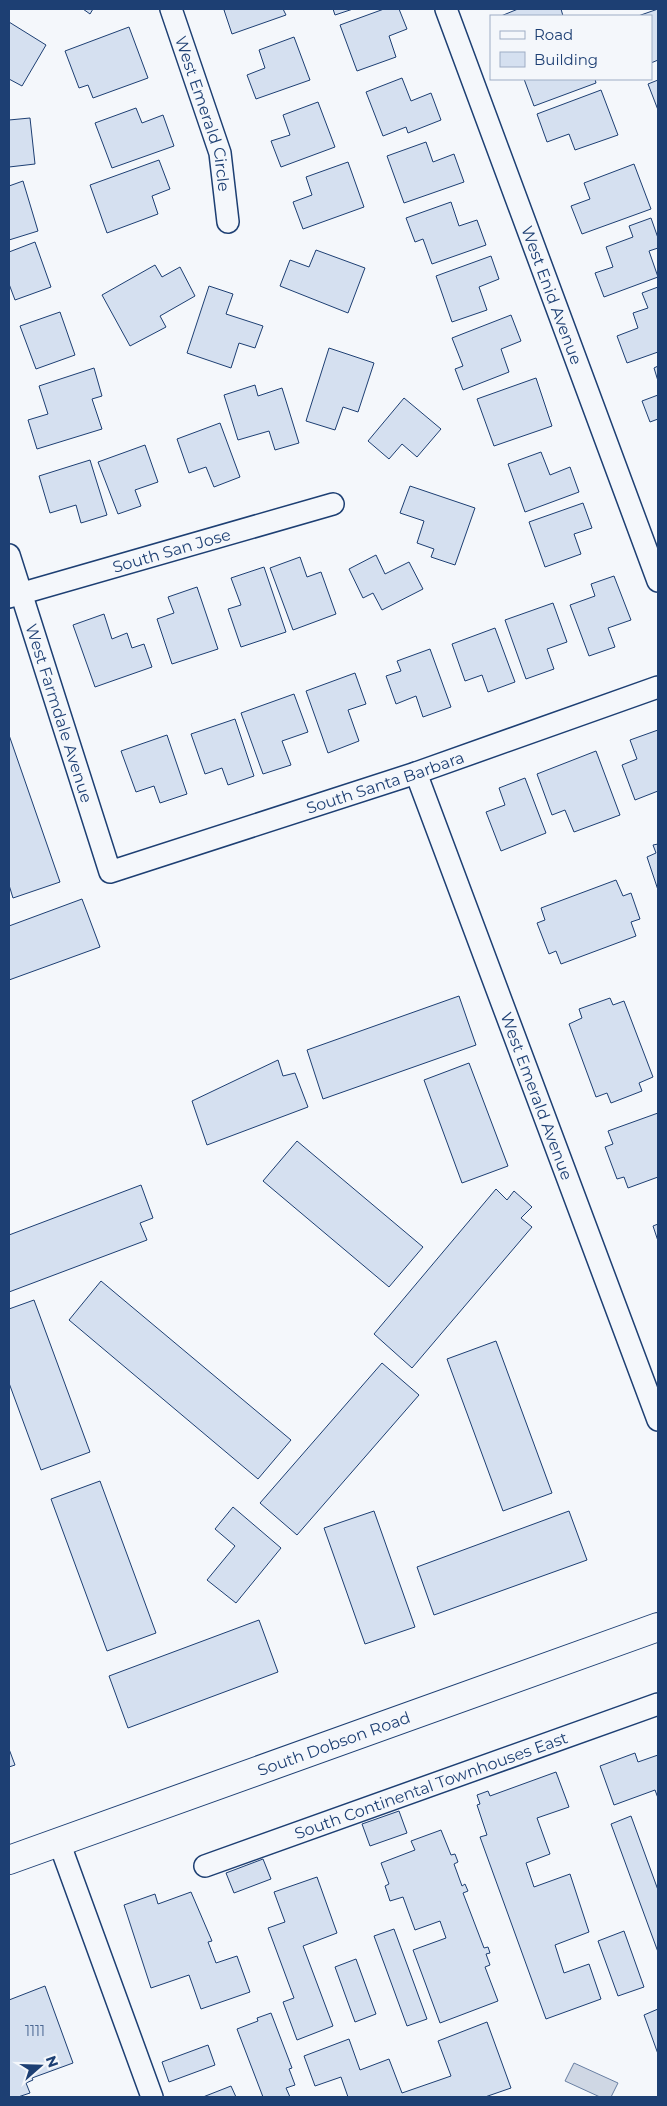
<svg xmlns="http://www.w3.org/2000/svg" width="667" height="2106" viewBox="0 0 667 2106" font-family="Montserrat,sans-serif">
  <rect width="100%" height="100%" fill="#f4f7fb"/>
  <path fill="#cfd7e4" stroke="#687fa3" d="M574,2063L618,2083L611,2097H600L565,2081Z"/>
  <g fill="#d5e0f0" stroke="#1d3f73">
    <path d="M83,9H93L90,14Z"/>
    <path d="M227,9H283L286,15L232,34L224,10Z"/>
    <path d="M333,9H353L335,15Z"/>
    <path d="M384,9H399L407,29L389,36L396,57L357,71L340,25Z"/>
    <path d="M518,9H561L563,16H501Z"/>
    <path d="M658,9V60L651,63V16H638Z"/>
    <path d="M9,22L46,45L22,86L9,79Z"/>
    <path d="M129,27L148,78L93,98L88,85L79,88L65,51Z"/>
    <path d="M294,37L310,80L256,99L247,75L265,68L259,50Z"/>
    <path d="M402,78L411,101L431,93L441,120L408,133L406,127L383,136L366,92Z"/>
    <path d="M524,79H595L596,83L534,106Z"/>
    <path d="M658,80V110L648,84Z"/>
    <path d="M601,90L618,135L575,150L569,134L547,142L537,114Z"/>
    <path d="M318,102L335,147L281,167L271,141L290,135L283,115Z"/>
    <path d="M136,108L142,123L163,115L174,146L112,168L95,123Z"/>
    <path d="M30,118L35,164L9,167V120Z"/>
    <path d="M426,142L433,162L454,154L464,182L404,203L387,156Z"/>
    <path d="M159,160L170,189L152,196L158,214L107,233L90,185Z"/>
    <path d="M348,162L364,207L303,229L293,202L312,195L306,177Z"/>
    <path d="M634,164L651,209L582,234L571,206L590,199L584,183Z"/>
    <path d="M23,181L38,231L9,240V186Z"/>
    <path d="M451,202L459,226L477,220L486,245L432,264L423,239L415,242L406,218Z"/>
    <path d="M651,218L658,238V248L649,251L658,277L604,297L595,273L613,267L606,247L633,237L629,226Z"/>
    <path d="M35,242L51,287L15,300L9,284V252Z"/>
    <path d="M316,250L365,268L348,313L280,286L290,260L309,267Z"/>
    <path d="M491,256L499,279L479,287L487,310L452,322L436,276Z"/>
    <path d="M155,265L162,277L180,267L195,296L160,316L166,327L130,346L102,295Z"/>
    <path d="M209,286L233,294L226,314L263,326L255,348L239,343L231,368L187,353Z"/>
    <path d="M658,287V352L627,363L617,336L638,328L633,313L648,308L642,293Z"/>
    <path d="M60,312L75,355L36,369L20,326Z"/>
    <path d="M511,315L521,341L501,349L509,372L463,390L455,369L463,366L452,338Z"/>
    <path d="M329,348L374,363L358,412L343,407L335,430L306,421Z"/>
    <path d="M658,366V381L654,368Z"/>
    <path d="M94,368L102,396L92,399L102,429L37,449L28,420L48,414L39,386Z"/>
    <path d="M536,378L552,426L494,446L477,399Z"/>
    <path d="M255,385L258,396L282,388L299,443L275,450L269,431L238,440L224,395Z"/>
    <path d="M658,395V419L650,422L642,401Z"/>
    <path d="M404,398L441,429L417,457L402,444L389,459L368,441Z"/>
    <path d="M220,423L240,477L214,487L206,467L189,473L177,439Z"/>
    <path d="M145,445L158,482L135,490L141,506L118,514L98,462Z"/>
    <path d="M541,452L550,475L570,467L579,492L525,512L508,464Z"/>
    <path d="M90,460L107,515L81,523L76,505L50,513L39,476Z"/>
    <path d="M410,486L475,508L455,565L431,557L434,549L417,543L424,521L400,513Z"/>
    <path d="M583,503L592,528L574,534L581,554L545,567L529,522Z"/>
    <path d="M376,555L385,574L409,562L423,589L382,610L373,593L363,598L349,569Z"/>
    <path d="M300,557L307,577L321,572L336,614L293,630L270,568Z"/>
    <path d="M264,567L286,632L241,647L228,609L241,605L231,578Z"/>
    <path d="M614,576L631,620L608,628L615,647L589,656L570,605L595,596L591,584Z"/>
    <path d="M197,587L218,649L172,664L157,619L174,613L168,597Z"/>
    <path d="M553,603L567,642L547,649L554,669L526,679L505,620Z"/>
    <path d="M104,614L112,639L127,633L132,648L144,644L152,667L95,687L73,625Z"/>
    <path d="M495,628L515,682L488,692L482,675L465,681L452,644Z"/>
    <path d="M430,649L451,707L423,717L416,696L396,704L386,676L401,671L397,661Z"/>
    <path d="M355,673L366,704L348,710L359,741L328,753L306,691Z"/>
    <path d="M294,694L308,732L282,741L291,765L263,774L241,713Z"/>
    <path d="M235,719L254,776L228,785L222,768L205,774L191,734Z"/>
    <path d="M658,730V791L635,800L622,765L637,759L630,740Z"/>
    <path d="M9,735L60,882L13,898L9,885Z"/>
    <path d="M167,735L187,794L160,803L154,786L136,792L121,751Z"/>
    <path d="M596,751L620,815L574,832L565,810L552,815L537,774Z"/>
    <path d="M525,778L546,833L501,851L486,812L505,805L499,788Z"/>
    <path d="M658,844V890L647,857L656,853L653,845Z"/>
    <path d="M616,880L623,896L631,893L640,919L631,922L636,936L561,964L556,951L549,954L537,923L545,920L541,908Z"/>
    <path d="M82,899L100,947L9,980V926Z"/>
    <path d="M459,996L476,1045L323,1099L307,1050Z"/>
    <path d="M610,998L613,1005L624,1001L653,1077L639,1083L642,1091L611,1103L607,1093L596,1097L569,1024L582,1018L579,1009Z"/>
    <path d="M278,1060L283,1076L295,1073L308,1107L207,1145L192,1101Z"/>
    <path d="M469,1063L508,1166L462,1183L424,1080Z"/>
    <path d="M658,1113V1177L628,1188L624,1177L617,1179L605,1147L613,1144L608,1131Z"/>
    <path d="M297,1141L423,1247L389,1287L263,1181Z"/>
    <path d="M141,1185L153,1218L140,1223L147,1240L9,1292V1235Z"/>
    <path d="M496,1189L507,1200L514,1191L532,1207L521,1218L532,1227L412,1368L374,1334Z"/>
    <path d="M658,1224V1241L653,1226Z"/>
    <path d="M101,1281L291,1440L258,1479L69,1320Z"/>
    <path d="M34,1300L90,1452L41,1470L9,1383V1309Z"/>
    <path d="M496,1341L552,1493L503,1511L447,1359Z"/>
    <path d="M382,1363L419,1395L297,1535L260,1503Z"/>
    <path d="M100,1481L156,1633L107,1651L51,1499Z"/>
    <path d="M233,1507L281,1548L236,1603L207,1580L235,1546L215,1529Z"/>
    <path d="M374,1511L415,1627L365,1644L324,1528Z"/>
    <path d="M569,1511L587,1560L434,1615L417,1567Z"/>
    <path d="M259,1620L278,1672L128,1728L109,1676Z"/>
    <path d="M9,1749L15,1765L9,1767Z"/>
    <path d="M635,1753L638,1762L658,1755V1798L655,1790L614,1805L600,1766Z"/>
    <path d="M556,1772L569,1807L537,1818L550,1854L526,1863L534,1887L570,1874L589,1932L555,1945L564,1973L589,1964L601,1999L546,2019L480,1837L487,1835L477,1805L480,1804L477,1795L488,1791L490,1796Z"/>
    <path d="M399,1811L407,1833L370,1846L362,1824Z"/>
    <path d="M631,1816L658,1890V1952L611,1824Z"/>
    <path d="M441,1830L451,1855L455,1854L458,1862L454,1864L462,1886L465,1884L468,1891L463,1893L484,1948L488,1947L490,1953L486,1954L490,1965L485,1967L498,2001L440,2023L413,1950L446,1938L440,1921L415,1930L403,1897L390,1901L385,1886L389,1884L381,1863L415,1850L411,1841Z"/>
    <path d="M263,1859L271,1879L234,1893L226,1873Z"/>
    <path d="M317,1877L337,1933L303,1946L333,2026L297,2040L283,2002L294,1998L268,1928L285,1922L274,1892Z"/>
    <path d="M191,1892L212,1941L208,1942L216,1963L237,1956L250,1992L201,2009L189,1975L151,1988L124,1905L155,1894L158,1904Z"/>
    <path d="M394,1929L427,2019L407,2026L374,1936Z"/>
    <path d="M624,1931L644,1987L618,1996L598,1941Z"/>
    <path d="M356,1959L376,2014L355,2022L335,1967Z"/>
    <path d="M45,1986L73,2063L32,2078L33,2080L26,2083L30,2093L18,2097H9V2000Z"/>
    <path d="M658,2009V2054L644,2015Z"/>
    <path d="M271,2013L292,2068L289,2069L295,2085L286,2088L290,2097H263L237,2029L258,2021L257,2018Z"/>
    <path d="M487,2022L511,2088L485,2097H348L341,2077L315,2086L304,2056L349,2039L360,2070L389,2059L402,2093L451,2076L438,2041Z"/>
    <path d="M208,2045L215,2065L169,2082L162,2062Z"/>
    <path d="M231,2086L236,2097H203Z"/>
  </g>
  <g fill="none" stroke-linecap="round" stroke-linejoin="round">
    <defs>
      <g id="street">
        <path id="s1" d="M171,9L220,153L228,222"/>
        <path id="s2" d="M446,9L658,581"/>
        <path id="s3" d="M9,555L110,872L416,773L658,687"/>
        <path id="s4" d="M9,597L333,504"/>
        <path id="s5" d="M416,773L658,1420"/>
        <path d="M59,1842L152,2097"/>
        <path id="s6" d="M205,1866L658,1704"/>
      </g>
      <g id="secondary">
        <path id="s7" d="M9,1860L658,1627"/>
      </g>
    </defs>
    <use href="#street" stroke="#1d3f73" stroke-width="24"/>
    <use href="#secondary" stroke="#1d3f73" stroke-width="30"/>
    <use href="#street" stroke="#f4f7fb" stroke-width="21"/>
    <use href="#secondary" stroke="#f4f7fb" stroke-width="28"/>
  </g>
  <g text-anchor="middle" stroke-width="4" stroke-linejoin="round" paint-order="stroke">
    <g font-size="14" fill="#4b6792">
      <text x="35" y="2036">1111</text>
    </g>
    <g font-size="16" fill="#1d3f73" stroke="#f4f7fb">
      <text dy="6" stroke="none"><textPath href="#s1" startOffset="110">West Emerald Circle</textPath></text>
      <text dy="6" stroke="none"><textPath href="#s2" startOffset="305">West Enid Avenue</textPath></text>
      <text dy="6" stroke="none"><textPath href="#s4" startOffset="169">South San Jose</textPath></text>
      <text dy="6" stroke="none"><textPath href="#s3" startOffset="166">West Farmdale Avenue</textPath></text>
      <text dy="6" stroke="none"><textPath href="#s3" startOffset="622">South Santa Barbara</textPath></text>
      <text dy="6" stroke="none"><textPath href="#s5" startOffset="345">West Emerald Avenue</textPath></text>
      <text dy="6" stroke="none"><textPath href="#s7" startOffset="345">South Dobson Road</textPath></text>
      <text dy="6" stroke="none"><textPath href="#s6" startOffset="240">South Continental Townhouses East</textPath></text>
    </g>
  </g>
  <rect width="667" height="2106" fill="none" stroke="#1d3f73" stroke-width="20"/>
  <rect x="490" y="15" width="162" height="65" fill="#f4f7fb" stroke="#9eadc5"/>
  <rect x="500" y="31" width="25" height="8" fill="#f4f7fb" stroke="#9eadc5"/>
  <text x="534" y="40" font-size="15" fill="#1d3f73">Road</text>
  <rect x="500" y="52" width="25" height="15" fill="#d5e0f0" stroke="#9eadc5"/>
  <text x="534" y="65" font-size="15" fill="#1d3f73">Building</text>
  <g transform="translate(40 2066) rotate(70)" stroke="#f4f7fb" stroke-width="4" paint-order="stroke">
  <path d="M0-4L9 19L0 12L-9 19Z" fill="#1d3f73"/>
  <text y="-8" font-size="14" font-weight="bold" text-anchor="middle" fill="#1d3f73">N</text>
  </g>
</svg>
